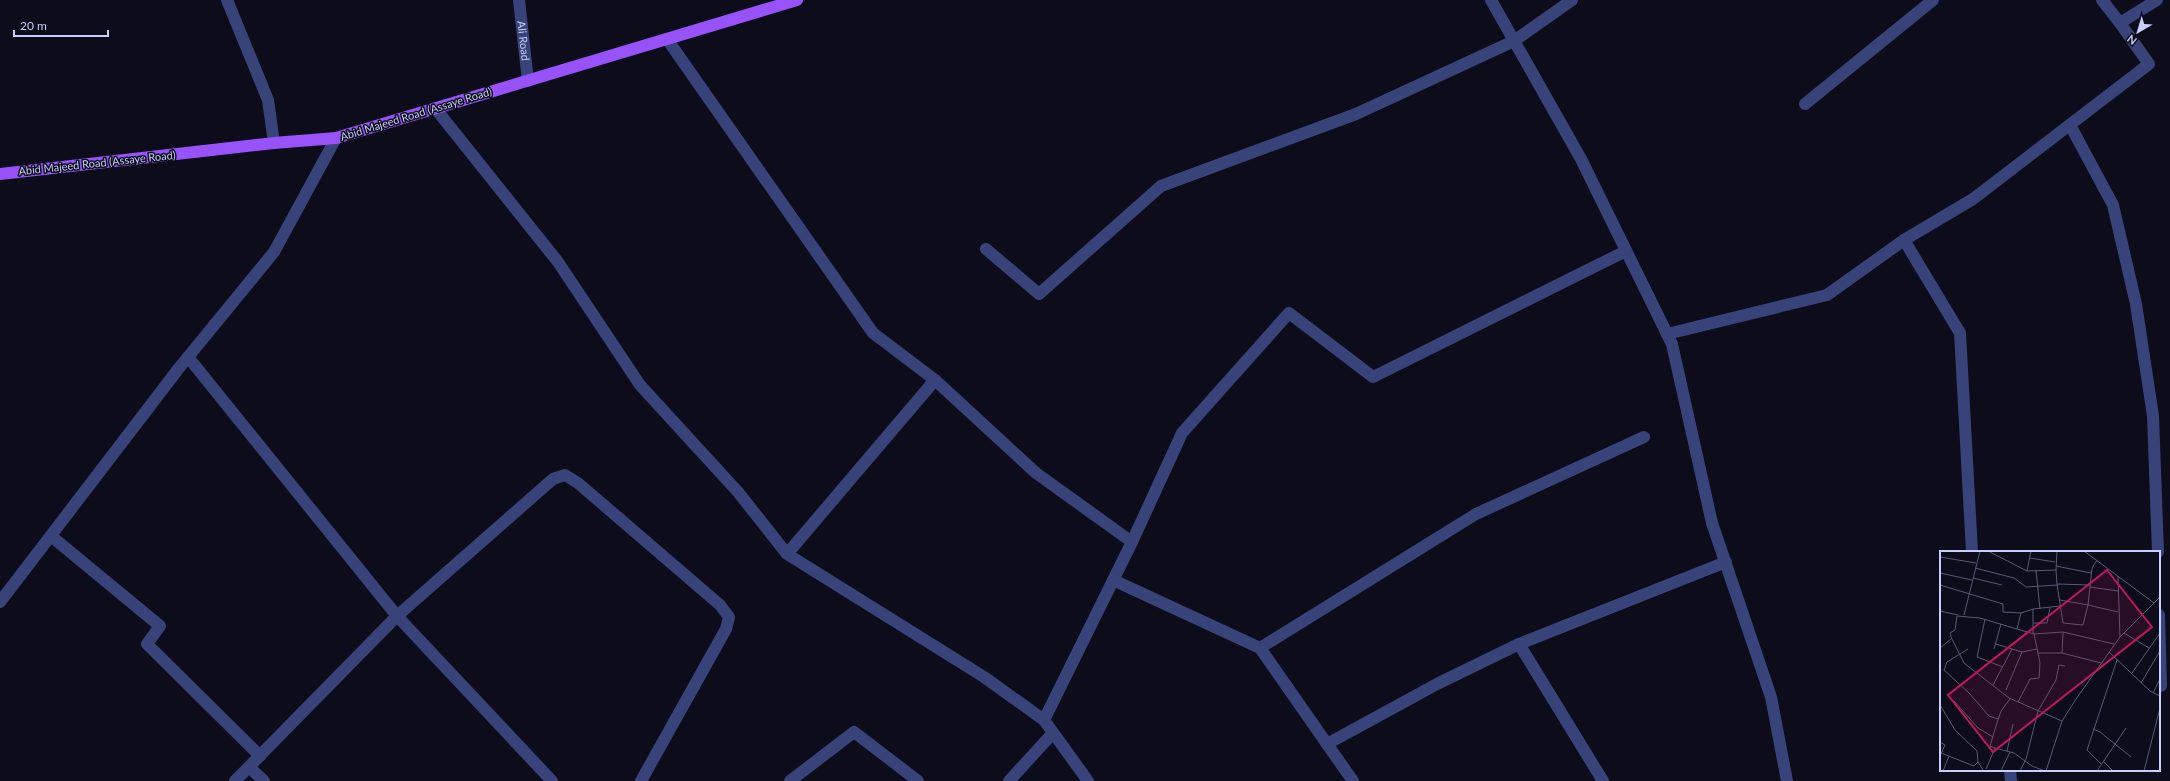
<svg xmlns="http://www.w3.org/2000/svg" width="2170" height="781" viewBox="0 0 2170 781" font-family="Lato,sans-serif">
  <rect width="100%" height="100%" fill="#0c0c1b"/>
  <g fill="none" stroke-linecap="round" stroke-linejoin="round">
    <g stroke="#384479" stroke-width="12">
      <path d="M227,0L268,100L274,143"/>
      <path id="s1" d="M519,0L528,81"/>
      <path d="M1491,0L1581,159L1672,344L1712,523L1771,697L1787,781"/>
      <path d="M2102,0L2120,23L2157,0"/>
      <path d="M667,39L873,333L935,380L787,554"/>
      <path d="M1805,104L1933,0"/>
      <path d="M435,108L558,262L640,385L738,492L787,554L984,677L1044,720L1088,781"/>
      <path d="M2070,125L2113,205L2136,304L2153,416L2158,552"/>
      <path d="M1904,240L1960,333L1972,552"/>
      <path d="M986,249L1039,294L1161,186L1356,114L1514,41L1572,0"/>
      <path d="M1667,334L1827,295L1904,240L1973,199L2149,64L2120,23"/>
      <path d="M188,357L397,616L235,781"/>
      <path d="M935,380L1036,473L1132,542"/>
      <path d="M51,536L160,626L147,644L260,756"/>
      <path d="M1113,580L1260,648L1476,514L1644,437"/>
      <path d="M0,602L179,368L274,252L336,138"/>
      <path d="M2159,615L2161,686"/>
      <path d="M1519,644L1603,781"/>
      <path d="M1260,648L1327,744L1437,684L1519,644L1726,562"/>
      <path d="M1044,720L1132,542L1182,433L1289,313L1373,377L1626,251"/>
      <path d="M1327,744L1353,781"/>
      <path d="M249,767L264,781"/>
      <path d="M2010,770L2011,781"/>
      <path d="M552,781L397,616L553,479L565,475L578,483L720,605L729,617L726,629L641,781"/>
      <path d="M790,781L854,732L918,781"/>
      <path d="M1009,781L1053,733"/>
    </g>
    <path stroke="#9753f9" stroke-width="12" d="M0,174L274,143L336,138L797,0"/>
  </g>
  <g text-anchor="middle" stroke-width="3" stroke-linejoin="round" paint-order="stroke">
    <g font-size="11" fill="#c8cefd" stroke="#0c0c1b">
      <text dy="4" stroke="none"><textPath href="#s1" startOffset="41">Ali Road</textPath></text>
      <text transform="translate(416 114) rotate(-17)" y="4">Abid Majeed Road (Assaye Road)</text>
      <text transform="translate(97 163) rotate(-6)" y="4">Abid Majeed Road (Assaye Road)</text>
    </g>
  </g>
  <g transform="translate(1940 551)">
    <rect width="220" height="220" fill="#0c0c1b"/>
    <path fill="none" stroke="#575a75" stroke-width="1" d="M48,0L87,20L116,19M117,0L116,19L117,33L123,72L143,74L148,54L120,49M144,0L214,52M0,6L36,12M90,7L115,11M157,9L152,17L148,54L178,61M116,15L151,22M35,17L74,27L86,36L118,34M96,19L100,58M87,20L91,0M0,22L32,29M178,25L180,86M33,27L62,34M117,33L150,34M0,34L63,53V61L81,62L93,58V83M150,36L178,40M93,58L120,55M0,60L18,64M24,64L40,0M45,68L37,106L63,116M94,72H107L110,57M77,78L81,62M123,81L122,102L161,112M184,82L209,97M56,93L72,98M0,97L11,88M28,98L7,111L4,119L29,142L49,165L58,168M54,98L61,73M169,101L210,140L220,145M98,102H122M192,122L220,82M201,132L220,100M53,134L72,98L82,101M66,139L82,101L97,98M213,142L220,128M14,150L38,177L53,186M78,151L90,128L99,127L100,112L94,83M0,154L15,179L37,200L38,211L43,219M122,170L69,147L24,112L11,86L10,82L15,79L17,65L40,67L94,83L123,81L174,93M153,178L160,181L191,206M0,191L5,194L1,203M55,197L50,195L56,175L61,160L70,148M67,200L73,173M1,202L34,215L38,211M163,210L173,220M161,213L147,199L177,109M46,218L55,197L74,202L92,215L105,220M3,220L9,205M61,220L70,201M80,220L86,208L98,160L116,129L119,114L125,115M106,220L122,170L136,148L180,86L220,46M157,220L186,177M204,220L220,157"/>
    <path fill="#c2185b" fill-opacity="0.15" stroke="#c2185b" stroke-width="2" d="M167,19L212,76L53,201L8,144Z"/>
    <rect width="220" height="220" fill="none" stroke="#c8cefd" stroke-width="2"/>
  </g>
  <g transform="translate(2138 32) rotate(218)" stroke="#0c0c1b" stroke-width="3" paint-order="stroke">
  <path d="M0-3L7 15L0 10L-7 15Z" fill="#c8cefd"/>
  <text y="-6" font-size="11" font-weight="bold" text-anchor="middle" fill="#c8cefd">N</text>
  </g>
  <path d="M14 30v6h94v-6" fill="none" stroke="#c8cefd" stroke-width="2"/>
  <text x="20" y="30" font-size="12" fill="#c8cefd" stroke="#0c0c1b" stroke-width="3" paint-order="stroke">20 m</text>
</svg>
